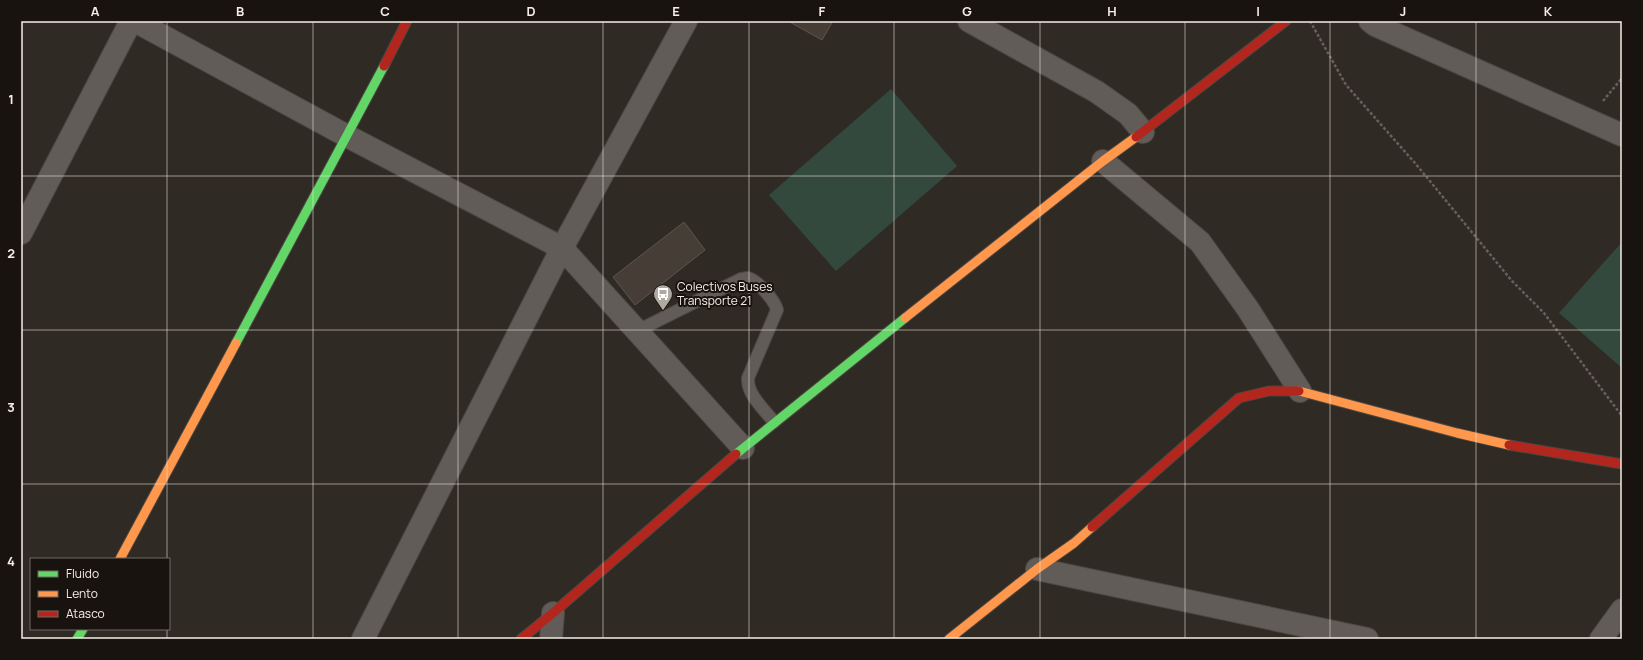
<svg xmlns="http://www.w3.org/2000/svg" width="1643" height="660" viewBox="0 0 1643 660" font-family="Manrope,sans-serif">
  <rect width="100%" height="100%" fill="#302a24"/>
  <g fill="#33493e">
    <path d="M891,89L957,166L836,271L769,195Z"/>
    <path d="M1622,242V368L1559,313Z"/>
  </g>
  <g fill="#463e36" stroke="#5b5551">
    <path d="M788,21H833L822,40Z"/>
    <path d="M684,222L705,250L635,305L613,277Z"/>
  </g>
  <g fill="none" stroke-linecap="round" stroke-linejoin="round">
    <defs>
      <path id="lane" d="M637,331L741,279C743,279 745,278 747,278C757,279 775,301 777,310L748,378C747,395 764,409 774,422"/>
      <g id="street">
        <path d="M135,21L347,136L562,248L743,448"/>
        <path d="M969,21L1097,92L1128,114L1143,132"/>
        <path d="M1370,21L1375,25L1622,135"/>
        <path d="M1103,161L1200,242L1248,309L1300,391"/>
        <path d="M21,233L131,21"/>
        <path d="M1037,569L1367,639"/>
        <path d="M363,639L562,248L686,21"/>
        <path d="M551,639L553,613"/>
        <path d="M1601,639L1622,610"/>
      </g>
      <g id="fast">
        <path d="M236,343L384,66"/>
        <path d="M736,454L905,318"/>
        <path d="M77,639L83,629"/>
      </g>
      <g id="slow">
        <path d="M905,318L1103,161L1136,137"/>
        <path d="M1299,391L1457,433L1509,445"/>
        <path d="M120,559L236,343"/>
        <path d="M949,639L1037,569L1074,543L1092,527"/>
      </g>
      <g id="jam">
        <path d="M384,66L407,21"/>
        <path d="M1136,137L1286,21"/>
        <path d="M1509,445L1622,464"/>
        <path d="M1092,527L1239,398L1269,391H1299"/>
        <path d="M521,639L553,613L736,454"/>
      </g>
    </defs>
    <use href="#lane" stroke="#4b4741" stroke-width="14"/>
    <use href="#street" stroke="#4b4741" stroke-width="24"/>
    <use href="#fast" stroke="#4b4741" stroke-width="11"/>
    <use href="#slow" stroke="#4b4741" stroke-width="11"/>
    <use href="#jam" stroke="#4b4741" stroke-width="11"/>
    <g stroke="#66605c" stroke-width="2.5" stroke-dasharray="3 2" stroke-linecap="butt">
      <path d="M1310,21L1346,85L1415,163L1512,281L1544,313L1622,416"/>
      <path d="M1603,101L1622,78"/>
    </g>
    <use href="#lane" stroke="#615c57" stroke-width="12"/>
    <use href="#street" stroke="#615c57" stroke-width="22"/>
    <use href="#fast" stroke="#63d668" stroke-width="9"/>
    <use href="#slow" stroke="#ff974d" stroke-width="9"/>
    <use href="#jam" stroke="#b3261e" stroke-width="9"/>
  </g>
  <path fill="none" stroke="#f5eee6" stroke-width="1" stroke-opacity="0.55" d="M167,21V559M313,21V639M458,21V639M603,21V639M749,21V639M894,21V639M1040,21V639M1185,21V639M1330,21V639M1476,21V639M21,176H1622M21,330H1622M21,484H1622M167,629V639"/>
  <defs>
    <symbol id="bus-pin" viewBox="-11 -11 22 30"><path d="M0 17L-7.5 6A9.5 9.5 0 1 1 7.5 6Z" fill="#b0a9a2" stroke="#19130f"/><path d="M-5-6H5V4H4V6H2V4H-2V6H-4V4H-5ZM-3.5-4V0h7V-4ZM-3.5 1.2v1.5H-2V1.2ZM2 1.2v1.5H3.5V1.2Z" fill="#fff"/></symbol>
  </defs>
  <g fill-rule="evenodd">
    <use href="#bus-pin" x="652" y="283" width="22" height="30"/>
  </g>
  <g text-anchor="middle" stroke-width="4" stroke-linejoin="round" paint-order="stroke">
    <g font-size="12" fill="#f5eee6" stroke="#19130f" text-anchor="start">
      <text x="677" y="291">Colectivos Buses<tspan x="677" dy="14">Transporte 21</tspan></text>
    </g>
  </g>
  <rect width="1643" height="660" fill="none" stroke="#19130f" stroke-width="44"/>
  <rect x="30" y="558" width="140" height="72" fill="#19130f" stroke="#716b65"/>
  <rect x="38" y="571" width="20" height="6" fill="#63d668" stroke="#716b65"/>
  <text x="66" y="578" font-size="12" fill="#f5eee6">Fluido</text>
  <rect x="38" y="591" width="20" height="6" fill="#ff974d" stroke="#716b65"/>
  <text x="66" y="598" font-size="12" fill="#f5eee6">Lento</text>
  <rect x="38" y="611" width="20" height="6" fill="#b3261e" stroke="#716b65"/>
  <text x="66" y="618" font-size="12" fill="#f5eee6">Atasco</text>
  <rect x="22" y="22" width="1599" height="616" fill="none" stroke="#f5eee6" stroke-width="1.5"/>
  <g font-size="13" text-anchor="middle" font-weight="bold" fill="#f5eee6">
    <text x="95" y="16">A</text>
    <text x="240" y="16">B</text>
    <text x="385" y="16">C</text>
    <text x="531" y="16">D</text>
    <text x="676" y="16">E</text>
    <text x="822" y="16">F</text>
    <text x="967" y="16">G</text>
    <text x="1112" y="16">H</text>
    <text x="1258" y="16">I</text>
    <text x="1403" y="16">J</text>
    <text x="1548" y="16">K</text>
    <text x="11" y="104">1</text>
    <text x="11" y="258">2</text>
    <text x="11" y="412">3</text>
    <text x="11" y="566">4</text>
  </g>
</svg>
